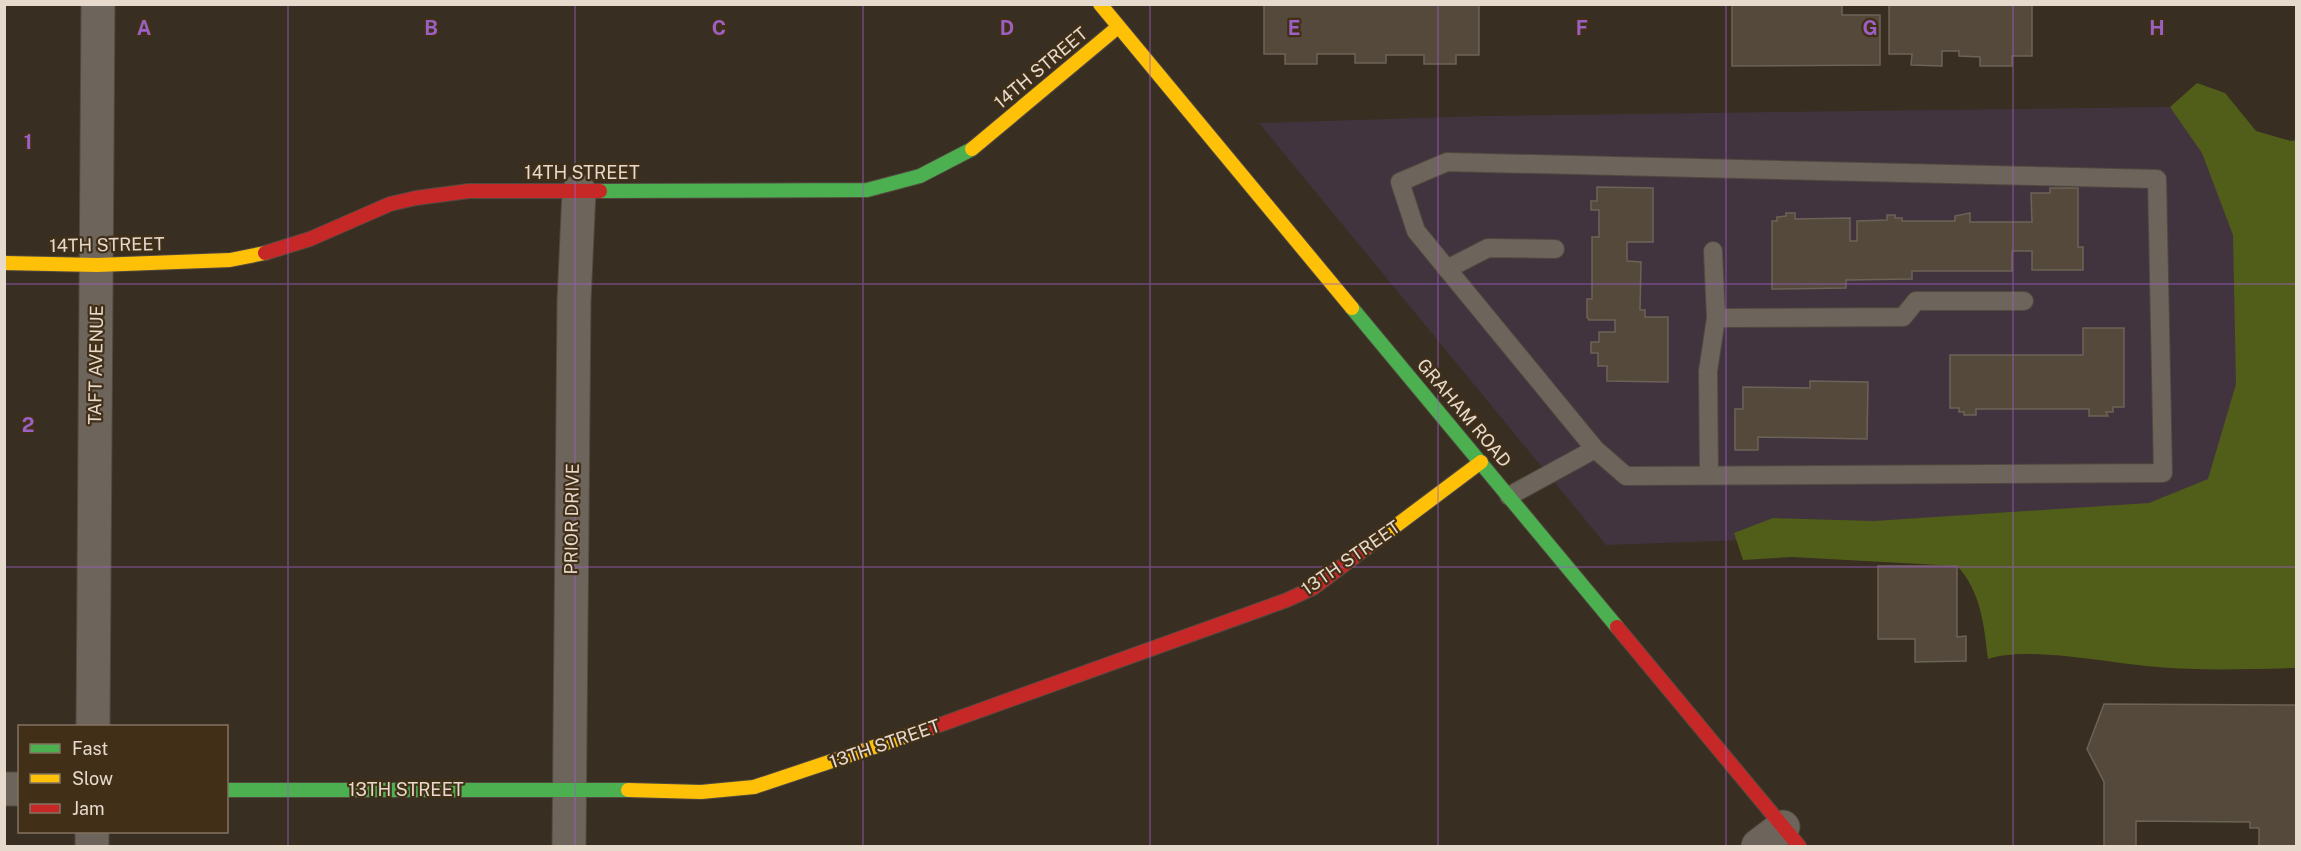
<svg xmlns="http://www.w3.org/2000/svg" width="2301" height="851" viewBox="0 0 2301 851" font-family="'Public Sans',sans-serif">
  <rect width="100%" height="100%" fill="#382e21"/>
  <path fill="#42343e" d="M2237,106L2244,522L1606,545L1259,123L1483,116Z"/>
  <path fill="#505e19" d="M2197,83L2225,93L2256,131L2291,141L2296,140V668C2250,669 2204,671 2158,667C2114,664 2027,645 1988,659C1984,626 1981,591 1957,566L1792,557L1743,560L1734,533L1773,518L1874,521L2149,503L2208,479L2236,384L2233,235L2202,153L2170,107Z"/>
  <g fill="#54493a" stroke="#6c6358" stroke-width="1.5">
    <path d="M1264,4H1479V55H1456V64H1424V55H1386V63H1355V54H1317V64H1285V54H1264Z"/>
    <path d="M1732,4H1842V15H1880V65L1732,66Z"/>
    <path d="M1889,4H2032V56H2012V66H1980V57L1959,56V51H1942V66L1911,65L1912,54H1889Z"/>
    <path d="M1597,187L1653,188V242H1627V261L1641,262L1640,310H1645V317H1668V382L1607,381V366H1598V353H1591V342H1599V332H1615V320H1589L1587,317V299H1592V237H1599V210H1591V201H1597Z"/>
    <path d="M2050,188H2078V247H2083V270H2032V251H2012V271H1912V279L1846,280V288L1772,289V221H1777V217L1786,216V213H1795V219L1850,218V241H1857V221L1887,220V215H1895V218H1902V221H1955V216L1970,213V222H2032L2031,193H2050Z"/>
    <path d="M2083,328H2124V407H2113V412H2106L2108,416H2089V409H1976V415H1964V412H1959V408H1950V355H2083Z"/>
    <path d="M1810,381L1868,382L1867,439L1758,437V450H1735V409H1743V387L1810,388Z"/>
    <path d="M1878,566H1957V637L1966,636V661L1915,662V639H1878Z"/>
    <path d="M2104,704L2296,705V846H2259V828H2250V822L2136,821V846H2104V782L2087,749Z"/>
  </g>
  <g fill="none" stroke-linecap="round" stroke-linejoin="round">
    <defs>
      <g id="lane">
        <path d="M1447,269L1488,248L1555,249"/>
        <path d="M1716,318L1903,317L1916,301H2024"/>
        <path d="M1709,475L1708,371L1716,318L1713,251"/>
        <path d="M1509,496L1595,449L1626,476L2163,473L2157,179L1447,162L1400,182L1416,231L1595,449"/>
      </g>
      <g id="street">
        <path d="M93,726L98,4"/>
        <path d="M4,789H20"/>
        <path d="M92,846V832"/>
        <path d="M569,846L574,301L579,191"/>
        <path d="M1758,846L1783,827"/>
      </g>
      <g id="fast">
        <path d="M600,191L867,190L920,176L972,149"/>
        <path d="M1352,308L1617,627"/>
        <path d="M226,790H628"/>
      </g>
      <g id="slow">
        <path d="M1100,4L1352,308"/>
        <path d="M972,149L1118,27"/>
        <path d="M4,263L97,265L230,260L265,253"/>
        <path d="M1365,549L1481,462"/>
        <path d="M628,790L701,792L754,787L931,728"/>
      </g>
      <g id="jam">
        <path d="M265,253L310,239L390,204L416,198L469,191H600"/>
        <path d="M1617,627L1799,846"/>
        <path d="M931,728L1287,600L1313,588L1365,549"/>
      </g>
    </defs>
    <use href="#lane" stroke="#52493f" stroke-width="20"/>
    <use href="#street" stroke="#52493f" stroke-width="35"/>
    <use href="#fast" stroke="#52493f" stroke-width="16"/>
    <use href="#slow" stroke="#52493f" stroke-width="16"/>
    <use href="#jam" stroke="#52493f" stroke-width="16"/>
    <use href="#lane" stroke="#6d655b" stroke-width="18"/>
    <use href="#street" stroke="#6d655b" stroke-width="33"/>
    <use href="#fast" stroke="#4caf50" stroke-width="14"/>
    <use href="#slow" stroke="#ffc107" stroke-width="14"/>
    <use href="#jam" stroke="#c62828" stroke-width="14"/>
  </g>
  <path fill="none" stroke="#9b60c3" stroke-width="1.5" stroke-opacity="0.55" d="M288,4V846M575,4V846M863,4V846M1150,4V846M1438,4V846M1726,4V846M2013,4V846M4,284H2296M4,567H2296"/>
  <g text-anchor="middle" stroke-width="4.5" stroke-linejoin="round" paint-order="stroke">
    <g font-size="18" fill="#e6dacd" stroke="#412f18">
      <text transform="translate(1041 68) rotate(-40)" y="6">14TH STREET</text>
      <text x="582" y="179">14TH STREET</text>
      <text transform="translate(107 245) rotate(-1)" y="6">14TH STREET</text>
      <text transform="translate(96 365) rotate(-89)" y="6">TAFT AVENUE</text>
      <text transform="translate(1464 413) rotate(50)" y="6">GRAHAM ROAD</text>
      <text transform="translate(572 519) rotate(-89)" y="6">PRIOR DRIVE</text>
      <text transform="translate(1351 558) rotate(-35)" y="6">13TH STREET</text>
      <text transform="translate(885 744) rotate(-19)" y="6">13TH STREET</text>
      <text x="406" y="796">13TH STREET</text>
    </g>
  </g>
  <g font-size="20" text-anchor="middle" font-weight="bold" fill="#9b60c3" stroke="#412f18" stroke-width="4.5" stroke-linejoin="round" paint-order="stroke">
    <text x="144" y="35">A</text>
    <text x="431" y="35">B</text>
    <text x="719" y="35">C</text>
    <text x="1007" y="35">D</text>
    <text x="1294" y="35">E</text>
    <text x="1582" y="35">F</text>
    <text x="1870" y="35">G</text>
    <text x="2157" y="35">H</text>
    <text x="28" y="149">1</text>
    <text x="28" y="432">2</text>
  </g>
  <rect width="2301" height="851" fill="none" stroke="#e6dacd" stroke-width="12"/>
  <rect x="18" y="725" width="210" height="108" fill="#412f18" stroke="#837360" stroke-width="1.5"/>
  <rect x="30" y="744" width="30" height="9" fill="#4caf50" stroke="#837360" stroke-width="1.5"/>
  <text x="72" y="755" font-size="18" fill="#e6dacd">Fast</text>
  <rect x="30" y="774" width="30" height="9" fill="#ffc107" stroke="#837360" stroke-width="1.5"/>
  <text x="72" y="785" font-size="18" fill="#e6dacd">Slow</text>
  <rect x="30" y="804" width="30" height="9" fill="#c62828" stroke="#837360" stroke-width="1.5"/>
  <text x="72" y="815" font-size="18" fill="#e6dacd">Jam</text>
</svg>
